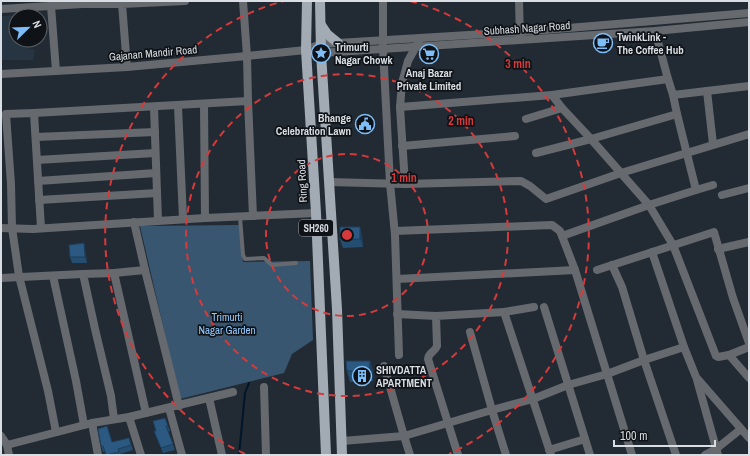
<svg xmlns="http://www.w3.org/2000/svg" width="750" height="456" viewBox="0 0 750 456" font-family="'Archivo Narrow',sans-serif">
  <rect width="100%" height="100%" fill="#222b33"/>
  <path fill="#273441" d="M25,15L16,16V40H28V48L35,50L33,60H1V16Z"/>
  <path fill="#395670" d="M239,225L243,262L310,261L313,340L292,354L284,373L180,399L140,226Z"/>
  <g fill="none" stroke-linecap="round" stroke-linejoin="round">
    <path stroke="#001529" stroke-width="2" d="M239,455L245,393L249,383"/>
    <path stroke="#666a6f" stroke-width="4" d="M240,217L243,255L245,259L264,258L272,265L296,263"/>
    <g stroke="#666a6f" stroke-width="8">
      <path d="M383,1V48L390,183L395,235L399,355"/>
      <path d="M519,1L520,38"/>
      <path d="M82,4H122"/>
      <path d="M51,6L56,71"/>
      <path d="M1,9L82,4V1"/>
      <path d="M655,31L668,79"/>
      <path d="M419,41L408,61L402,83L400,107L552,95L562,108L591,139L649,205L673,245L716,356L718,357L729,355L749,378"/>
      <path d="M127,67L122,4L185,1"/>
      <path d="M707,91L713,144"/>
      <path d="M552,95L668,79L673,95L749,86"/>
      <path d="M248,101L253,216"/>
      <path d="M204,104L205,218"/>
      <path d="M178,106L183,219"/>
      <path d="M154,107L158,221"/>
      <path d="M400,107L405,184L521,181L530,186L546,199L621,173L749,134"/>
      <path d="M34,113L248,101L247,56L243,1"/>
      <path d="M526,119L562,108"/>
      <path d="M36,137L155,132"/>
      <path d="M402,146L515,136"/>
      <path d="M536,153L591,139L677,114L673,95"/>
      <path d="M37,160L155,153"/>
      <path d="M38,181L156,173"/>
      <path d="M329,182L405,184"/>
      <path d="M696,190L713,185"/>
      <path d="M722,195L749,188"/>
      <path d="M39,200L157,193"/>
      <path d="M134,222L145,270L179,406"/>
      <path d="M1,228L33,229L205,218L316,213"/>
      <path d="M41,228L34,113L6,114L11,184L12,228L19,276L48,391L56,432"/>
      <path d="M395,231L552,225L560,231L562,236L575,270L632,455"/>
      <path d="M562,236L649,205L696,190L677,114"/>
      <path d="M718,249L749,242"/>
      <path d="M652,252L684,347"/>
      <path d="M612,265L622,287L644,360L676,455"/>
      <path d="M597,270L714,232L733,298L749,343"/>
      <path d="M114,273L145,270"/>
      <path d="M53,276L76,381L84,425"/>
      <path d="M1,278L83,274"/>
      <path d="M397,279L575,270"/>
      <path d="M544,307L590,455"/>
      <path d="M504,312L534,307"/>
      <path d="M397,314L436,316"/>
      <path d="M470,332L492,410L533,399L568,385L607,374L644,360L684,347L696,377L749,438"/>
      <path d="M729,355L749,347"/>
      <path d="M697,380L718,455"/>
      <path d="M264,387L266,455"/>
      <path d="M209,398L222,455"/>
      <path d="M169,408L182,455"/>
      <path d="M129,417L141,455"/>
      <path d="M114,419L111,396L95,329L83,274L114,273L146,413"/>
      <path d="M92,423L98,455"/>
      <path d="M1,436L7,445L92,423L129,417L233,392"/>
      <path d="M342,441L404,436L384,366"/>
      <path d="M7,445L9,455"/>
      <path d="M549,450L585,439"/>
      <path d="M410,455L404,436L448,423L458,455"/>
      <path d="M506,455L492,410L448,423L428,359C428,353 435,352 437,346L436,316L504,312L551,455"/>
      <path d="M705,455L716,449L741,429"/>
    </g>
    <g stroke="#666a6f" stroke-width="8">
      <path d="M317,52L321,53L655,31L749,22"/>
      <path d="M1,74L127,67L247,56L306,50L321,44L520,32L749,13"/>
    </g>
    <g stroke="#a2abb4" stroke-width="10">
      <path d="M307,1L306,50L316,213L326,455"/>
      <path d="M320,1L321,53L337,309L342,455"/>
      <path d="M321,25L327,34L338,43"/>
    </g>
  </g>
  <g fill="#254d70">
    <path d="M362,235L363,247L343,248L340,240Z"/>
    <path d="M85,249L87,263H72L70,257Z"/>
    <path d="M370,361L373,371V381L350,382L347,371Z"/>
    <path d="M165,418L170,431H168L175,450L163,453L154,431H156Z"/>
    <path d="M129,438L133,450L120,454V455H106L105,451L103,452L101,446L113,442Z"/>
  </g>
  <g fill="#1e3e5b">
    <path d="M360,227L362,235L363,247L360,239Z"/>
    <path d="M84,243L85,249L87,263L85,257Z"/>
    <path d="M370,361L373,371V381L369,371Z"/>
  </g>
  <g fill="#2b5982" stroke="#1e3e5b">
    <path d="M340,227H360V239L340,240Z"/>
    <path d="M84,243L85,257H70L69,245Z"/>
    <path d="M346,361H370L369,371H347Z"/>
    <path d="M165,418L168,426H166L173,444L161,448L154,431H156L153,421Z"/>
    <path d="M107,426L112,442L129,438L131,445L118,449L119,452L106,455L103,446H101L98,429Z"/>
  </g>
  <g fill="none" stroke="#d63a3b" stroke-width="2" stroke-dasharray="7 5">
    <circle cx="347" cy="235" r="81"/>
    <circle cx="347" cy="235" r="161"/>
    <path d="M245 454A242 242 0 0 1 284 1M410 1A242 242 0 0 1 449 454"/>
  </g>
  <defs>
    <symbol id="cafe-ring" viewBox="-11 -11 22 22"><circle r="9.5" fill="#0f1317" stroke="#7dbef9" stroke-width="1.5"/><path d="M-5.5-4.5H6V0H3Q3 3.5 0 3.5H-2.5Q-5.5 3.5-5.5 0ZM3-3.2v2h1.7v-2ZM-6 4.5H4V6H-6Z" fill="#7dbef9"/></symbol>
    <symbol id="sight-ring" viewBox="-11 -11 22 22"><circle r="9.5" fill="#0f1317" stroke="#7dbef9" stroke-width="1.5"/><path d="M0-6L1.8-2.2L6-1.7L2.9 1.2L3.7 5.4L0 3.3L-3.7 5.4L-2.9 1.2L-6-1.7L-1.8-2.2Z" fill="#7dbef9"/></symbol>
    <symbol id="supermarket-ring" viewBox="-11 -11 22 22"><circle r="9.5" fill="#0f1317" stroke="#7dbef9" stroke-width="1.5"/><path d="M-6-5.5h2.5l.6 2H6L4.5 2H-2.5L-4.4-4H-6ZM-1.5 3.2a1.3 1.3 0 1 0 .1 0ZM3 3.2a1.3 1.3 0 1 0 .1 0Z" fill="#7dbef9"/></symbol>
    <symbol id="civic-ring" viewBox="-11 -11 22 22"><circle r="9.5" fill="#0f1317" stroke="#7dbef9" stroke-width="1.5"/><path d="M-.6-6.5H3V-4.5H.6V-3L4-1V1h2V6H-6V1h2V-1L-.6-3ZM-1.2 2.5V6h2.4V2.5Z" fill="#7dbef9"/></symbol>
    <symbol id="building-ring" viewBox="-11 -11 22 22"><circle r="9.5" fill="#0f1317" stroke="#7dbef9" stroke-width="1.5"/><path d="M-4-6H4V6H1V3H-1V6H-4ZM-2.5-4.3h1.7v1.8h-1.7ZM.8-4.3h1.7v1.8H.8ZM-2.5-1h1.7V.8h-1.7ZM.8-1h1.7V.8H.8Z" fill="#7dbef9"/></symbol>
  </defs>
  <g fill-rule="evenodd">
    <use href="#cafe-ring" x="592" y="32" width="22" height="22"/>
    <use href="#sight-ring" x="310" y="42" width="22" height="22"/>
    <use href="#supermarket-ring" x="418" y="43" width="22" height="22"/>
    <use href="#civic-ring" x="354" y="113" width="22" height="22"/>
    <use href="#building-ring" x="351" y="365" width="22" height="22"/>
  </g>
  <g text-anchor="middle" stroke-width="3.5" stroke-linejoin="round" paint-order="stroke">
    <rect fill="#0f1317" stroke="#9ca1a6" stroke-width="1" x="299" y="220" width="34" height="16" rx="3"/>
    <g font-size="10" font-weight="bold" fill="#d9dee4">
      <text x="316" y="232">SH260</text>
    </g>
    <g font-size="11" fill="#d9dee4" stroke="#0f1317">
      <text transform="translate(527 28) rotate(-4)" y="4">Subhash Nagar Road</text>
      <text transform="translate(153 53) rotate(-5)" y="4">Gajanan Mandir Road</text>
      <text transform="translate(302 181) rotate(-93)" y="4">Ring Road</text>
    </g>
    <g font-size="11" font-weight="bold" fill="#d9dee4" stroke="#0f1317" text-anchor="start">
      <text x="617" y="41">TwinkLink -<tspan x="617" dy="13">The Coffee Hub</tspan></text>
      <text x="335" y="51">Trimurti<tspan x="335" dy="13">Nagar Chowk</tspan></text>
      <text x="429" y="77" text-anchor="middle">Anaj Bazar<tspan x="429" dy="13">Private Limited</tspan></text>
      <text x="351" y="122" text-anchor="end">Bhange<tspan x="351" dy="13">Celebration Lawn</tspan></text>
      <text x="376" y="374">SHIVDATTA<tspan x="376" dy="13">APARTMENT</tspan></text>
    </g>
    <g font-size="11" fill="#95cbfe" stroke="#0f1317">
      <text x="227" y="321">Trimurti<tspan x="227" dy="13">Nagar Garden</tspan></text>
    </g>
  </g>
  <circle cx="347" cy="235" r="6" fill="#d63a3b" stroke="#0f1317" stroke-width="2"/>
  <g font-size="12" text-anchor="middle" font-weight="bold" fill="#d63a3b" stroke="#0f1317" stroke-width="3.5" stroke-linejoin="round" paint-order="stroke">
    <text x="518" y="68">3 min</text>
    <text x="461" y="125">2 min</text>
    <text x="404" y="182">1 min</text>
  </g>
  <rect width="750" height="456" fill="none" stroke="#d9dee4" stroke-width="4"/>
  <g transform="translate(28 28) rotate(67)"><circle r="19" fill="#0f1317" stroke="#606469"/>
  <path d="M0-3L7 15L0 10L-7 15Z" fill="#7dbef9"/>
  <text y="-6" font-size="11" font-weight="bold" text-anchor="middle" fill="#d9dee4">N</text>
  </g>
  <path d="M614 440v6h101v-6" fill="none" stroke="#d9dee4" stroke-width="2"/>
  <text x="620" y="440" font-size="12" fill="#d9dee4" stroke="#0f1317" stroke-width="3" paint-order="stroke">100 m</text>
</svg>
